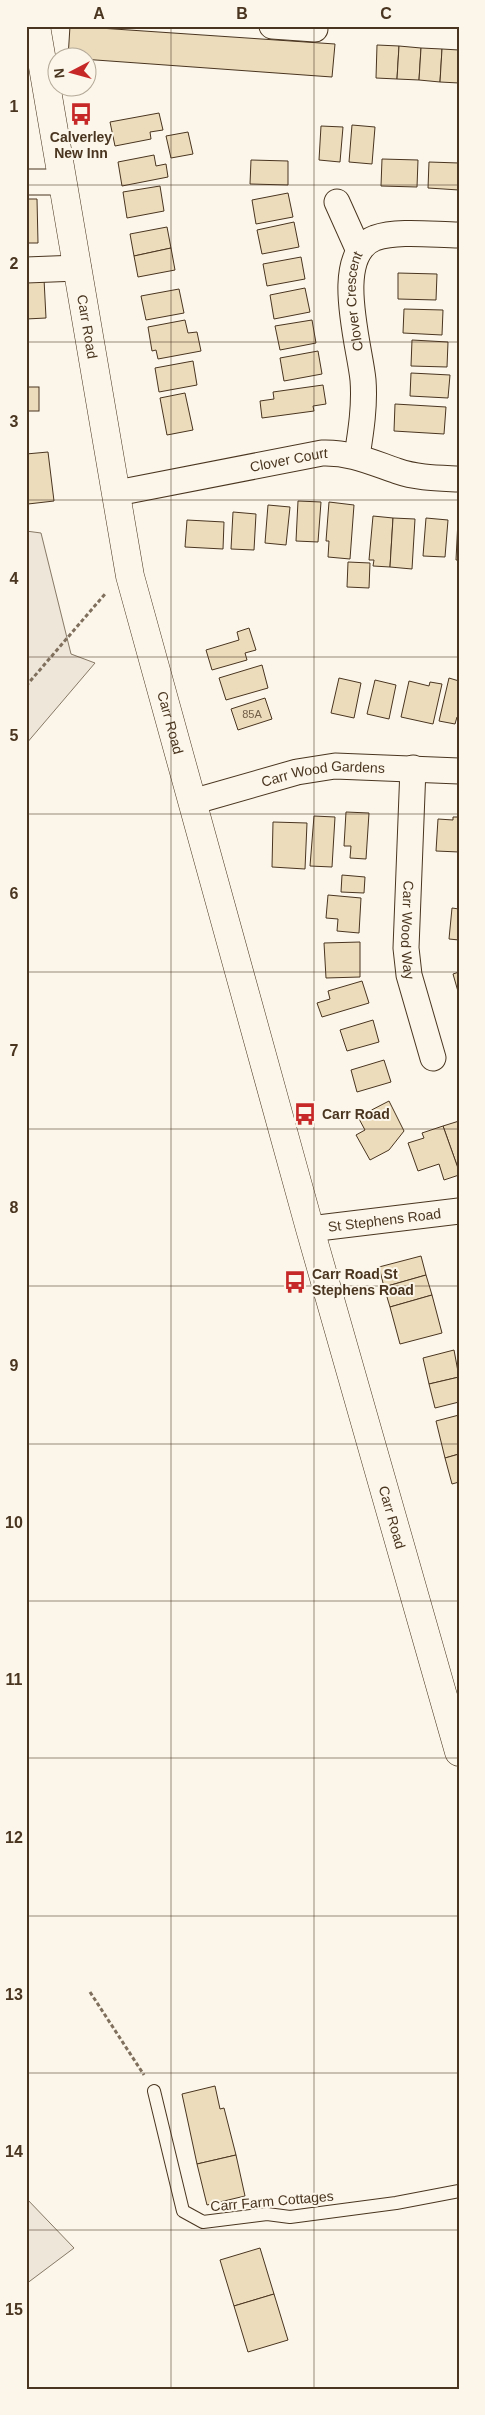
<svg xmlns="http://www.w3.org/2000/svg" width="485" height="2415" viewBox="0 0 485 2415" font-family="Helvetica,sans-serif">
  <rect width="100%" height="100%" fill="#fbf6e9"/>
  <g fill="#ede6d9" stroke="#887966">
    <path d="M26,531L41,533L71,654L95,663L26,744Z"/>
    <path d="M26,2198L74,2248L26,2284Z"/>
  </g>
  <g fill="#ecdcbc" stroke="#4a3520">
    <path d="M70,26L335,44L332,77L68,58Z"/>
    <path d="M377,45L399,46L397,79L376,78Z"/>
    <path d="M399,46L421,48L419,80L397,79Z"/>
    <path d="M421,48L442,49L440,82L419,80Z"/>
    <path d="M442,49L459,50V83L440,82Z"/>
    <path d="M159,113L163,130L150,132L151,139L115,146L110,122Z"/>
    <path d="M352,125L375,127L372,164L349,162Z"/>
    <path d="M321,126L343,127L340,162L319,160Z"/>
    <path d="M188,132L193,154L171,158L166,136Z"/>
    <path d="M154,155L156,166L166,164L168,177L122,186L118,162Z"/>
    <path d="M382,159L418,160L417,187L381,186Z"/>
    <path d="M251,160L288,161V185L250,184Z"/>
    <path d="M429,162L459,163V190L428,188Z"/>
    <path d="M160,186L164,211L127,218L123,192Z"/>
    <path d="M288,193L293,217L256,224L252,200Z"/>
    <path d="M26,199H37L38,243H26Z"/>
    <path d="M294,222L299,247L262,254L257,230Z"/>
    <path d="M167,227L171,248L134,256L130,234Z"/>
    <path d="M171,248L175,270L138,277L134,256Z"/>
    <path d="M301,257L305,279L267,286L263,264Z"/>
    <path d="M398,273L437,274L436,300L398,299Z"/>
    <path d="M26,279H44L46,318L26,319Z"/>
    <path d="M305,288L310,312L274,319L270,295Z"/>
    <path d="M179,289L184,313L146,320L141,296Z"/>
    <path d="M404,309L443,310L442,335L403,333Z"/>
    <path d="M185,320L188,333L197,332L201,351L158,359L156,350L152,351L148,327Z"/>
    <path d="M312,320L316,343L280,350L275,326Z"/>
    <path d="M412,340L448,342L447,367L411,366Z"/>
    <path d="M318,351L322,374L284,381L280,358Z"/>
    <path d="M193,361L197,385L159,392L155,368Z"/>
    <path d="M411,373L450,375L448,398L410,396Z"/>
    <path d="M323,385L326,404L313,406L314,411L262,418L260,401L274,399L273,392Z"/>
    <rect x="26" y="387" width="13" height="24"/>
    <path d="M185,393L193,430L167,435L160,398Z"/>
    <path d="M395,404L446,407L444,434L394,431Z"/>
    <path d="M48,452L54,501L28,504L26,454Z"/>
    <path d="M298,501L321,502L318,542L296,541Z"/>
    <path d="M329,502L354,505L350,559L328,557L329,541H326Z"/>
    <path d="M268,505L290,507L286,545L265,543Z"/>
    <path d="M233,512L256,514L254,550L231,549Z"/>
    <path d="M373,516L393,518L390,567L373,566L374,560H369Z"/>
    <path d="M393,518L415,519L412,569L390,567Z"/>
    <path d="M426,518L448,520L445,557L423,556Z"/>
    <path d="M187,520L224,522L223,549L185,547Z"/>
    <path d="M458,520H459V560H456Z"/>
    <path d="M348,562L370,563L369,588L347,587Z"/>
    <path d="M249,628L256,650L245,653L247,660L212,670L206,650L239,640L237,632Z"/>
    <path d="M262,665L268,688L226,700L219,678Z"/>
    <path d="M339,678L361,683L354,718L331,713Z"/>
    <path d="M449,678L459,681V717H457L455,724L439,721Z"/>
    <path d="M375,680L396,685L389,719L367,714Z"/>
    <path d="M409,681L429,686L430,682L442,684L433,724L401,717Z"/>
    <path d="M265,698L272,719L238,730L231,709Z"/>
    <path d="M346,812L369,813L366,859L350,858L351,846H344Z"/>
    <path d="M314,816L335,817L332,867L310,866Z"/>
    <path d="M453,817H459V852L436,851L438,819L453,820Z"/>
    <path d="M273,822L307,823L305,869L272,867Z"/>
    <path d="M342,875L365,877L364,893L341,892Z"/>
    <path d="M328,895L361,898L359,933L337,931L338,919L326,918Z"/>
    <path d="M452,908L459,909V940L449,939Z"/>
    <path d="M360,942V977L326,978L324,943Z"/>
    <path d="M459,972V995L453,974Z"/>
    <path d="M362,981L369,1003L322,1017L317,1003L330,999L328,991Z"/>
    <path d="M373,1020L379,1042L347,1051L340,1030Z"/>
    <path d="M384,1060L391,1082L357,1092L351,1070Z"/>
    <path d="M389,1101L404,1131L389,1150L370,1160L356,1135L365,1130L358,1117Z"/>
    <path d="M459,1121V1171L443,1126Z"/>
    <path d="M443,1126L459,1171V1175L444,1180L439,1164L418,1171L408,1143L424,1138L422,1133Z"/>
    <path d="M421,1256L426,1275L384,1287L379,1267Z"/>
    <path d="M426,1275L432,1295L390,1307L384,1287Z"/>
    <path d="M432,1295L442,1333L400,1344L390,1307Z"/>
    <path d="M454,1350L459,1377L429,1384L423,1358Z"/>
    <path d="M459,1377V1402L435,1408L429,1384Z"/>
    <path d="M459,1415V1454L445,1458L436,1421Z"/>
    <path d="M459,1454V1482L452,1484L445,1458Z"/>
    <path d="M215,2086L220,2109L224,2108L236,2155L197,2164L182,2094Z"/>
    <path d="M236,2155L245,2196L207,2205L197,2164Z"/>
    <path d="M260,2248L274,2294L234,2306L220,2260Z"/>
    <path d="M274,2294L288,2340L248,2352L234,2306Z"/>
  </g>
  <g fill="none" stroke-linecap="round" stroke-linejoin="round">
    <defs>
      <path id="lane" d="M154,2091L183,2211L203,2222L267,2214L290,2217L396,2203L459,2191"/>
      <g id="street">
        <path d="M272,26L315,29"/>
        <path d="M26,182H61"/>
        <path d="M337,202L359,251"/>
        <path d="M26,270L78,268"/>
        <path id="s1" d="M357,456C361,431 365,405 363,380C360,346 331,255 375,238C398,230 435,235 459,235"/>
        <path id="s2" d="M117,493L322,453C350,452 371,462 397,471C417,478 438,478 459,479"/>
        <path id="s3" d="M413,768L406,948L409,975L433,1058"/>
        <path id="s4" d="M192,802L297,772L335,766L459,771"/>
        <path id="s5" d="M310,1229L459,1211"/>
      </g>
      <g id="primary">
        <path id="s6" d="M36,26L130,576L310,1229L459,1752"/>
      </g>
    </defs>
    <use href="#lane" stroke="#4a3520" stroke-width="14"/>
    <use href="#street" stroke="#4a3520" stroke-width="27"/>
    <use href="#primary" stroke="#4a3520" stroke-width="29"/>
    <g stroke="#7f6f5c" stroke-width="3" stroke-dasharray="4 2.5" stroke-linecap="butt">
      <path d="M26,686L105,594"/>
      <path d="M90,1992L144,2075"/>
    </g>
    <use href="#lane" stroke="#fbf6e9" stroke-width="12"/>
    <use href="#street" stroke="#fbf6e9" stroke-width="25"/>
    <use href="#primary" stroke="#fbf6e9" stroke-width="28"/>
  </g>
  <path fill="none" stroke="#4a3520" stroke-width="1" stroke-opacity="0.55" d="M171,26V2389M314,26V2389M26,185H459M26,342H459M26,500H459M26,657H459M26,814H459M26,972H459M26,1129H459M26,1286H459M26,1444H459M26,1601H459M26,1758H459M26,1916H459M26,2073H459M26,2230H459"/>
  <defs>
    <symbol id="bus-bare" viewBox="-9 -9 18 18"><path d="M-5-6H5V4H4V6H2V4H-2V6H-4V4H-5ZM-3.5-4V0h7V-4ZM-3.5 1.2v1.5H-2V1.2ZM2 1.2v1.5H3.5V1.2Z" fill="#c62828" stroke="#fbf6e9" stroke-width="2.5" paint-order="stroke"/></symbol>
  </defs>
  <g fill-rule="evenodd">
    <use href="#bus-bare" x="65" y="98" width="32" height="32"/>
    <use href="#bus-bare" x="289" y="1098" width="32" height="32"/>
    <use href="#bus-bare" x="279" y="1266" width="32" height="32"/>
  </g>
  <g text-anchor="middle" stroke-width="4" stroke-linejoin="round" paint-order="stroke">
    <g font-size="11" fill="#725f47">
      <text x="252" y="718">85A</text>
    </g>
    <g font-size="14" font-weight="bold" fill="#4a3520" stroke="#fbf6e9" text-anchor="start">
      <text x="81" y="142" text-anchor="middle">Calverley<tspan x="81" dy="16">New Inn</tspan></text>
      <text x="322" y="1119">Carr Road</text>
      <text x="312" y="1279">Carr Road St<tspan x="312" dy="16">Stephens Road</tspan></text>
    </g>
    <g font-size="14" fill="#4a3520" stroke="#fbf6e9">
      <text dy="5" stroke="none"><textPath href="#s1" startOffset="156">Clover Crescent</textPath></text>
      <text dy="5" stroke="none"><textPath href="#s6" startOffset="305">Carr Road</textPath></text>
      <text dy="5" stroke="none"><textPath href="#s2" startOffset="175">Clover Court</textPath></text>
      <text dy="5" stroke="none"><textPath href="#s6" startOffset="710">Carr Road</textPath></text>
      <text dy="5" stroke="none"><textPath href="#s4" startOffset="135">Carr Wood Gardens</textPath></text>
      <text dy="5" stroke="none"><textPath href="#s3" startOffset="162">Carr Wood Way</textPath></text>
      <text dy="5" stroke="none"><textPath href="#s5" startOffset="75">St Stephens Road</textPath></text>
      <text dy="5" stroke="none"><textPath href="#s6" startOffset="1535">Carr Road</textPath></text>
      <text transform="translate(272 2201) rotate(-5)" y="5">Carr Farm Cottages</text>
    </g>
  </g>
  <rect width="485" height="2415" fill="none" stroke="#fbf6e9" stroke-width="55"/>
  <g transform="translate(72 72) rotate(264)"><circle r="24" fill="#fbf6e9" stroke="#b4a999"/>
  <path d="M0-4L9 19L0 12L-9 19Z" fill="#c62828"/>
  <text y="-8" font-size="14" font-weight="bold" text-anchor="middle" fill="#4a3520">N</text>
  </g>
  <rect x="28" y="28" width="430" height="2360" fill="none" stroke="#4a3520" stroke-width="2"/>
  <g font-size="16" text-anchor="middle" font-weight="bold" fill="#4a3520">
    <text x="99" y="19">A</text>
    <text x="242" y="19">B</text>
    <text x="386" y="19">C</text>
    <text x="14" y="112">1</text>
    <text x="14" y="269">2</text>
    <text x="14" y="427">3</text>
    <text x="14" y="584">4</text>
    <text x="14" y="741">5</text>
    <text x="14" y="899">6</text>
    <text x="14" y="1056">7</text>
    <text x="14" y="1213">8</text>
    <text x="14" y="1371">9</text>
    <text x="14" y="1528">10</text>
    <text x="14" y="1685">11</text>
    <text x="14" y="1843">12</text>
    <text x="14" y="2000">13</text>
    <text x="14" y="2157">14</text>
    <text x="14" y="2315">15</text>
  </g>
</svg>
